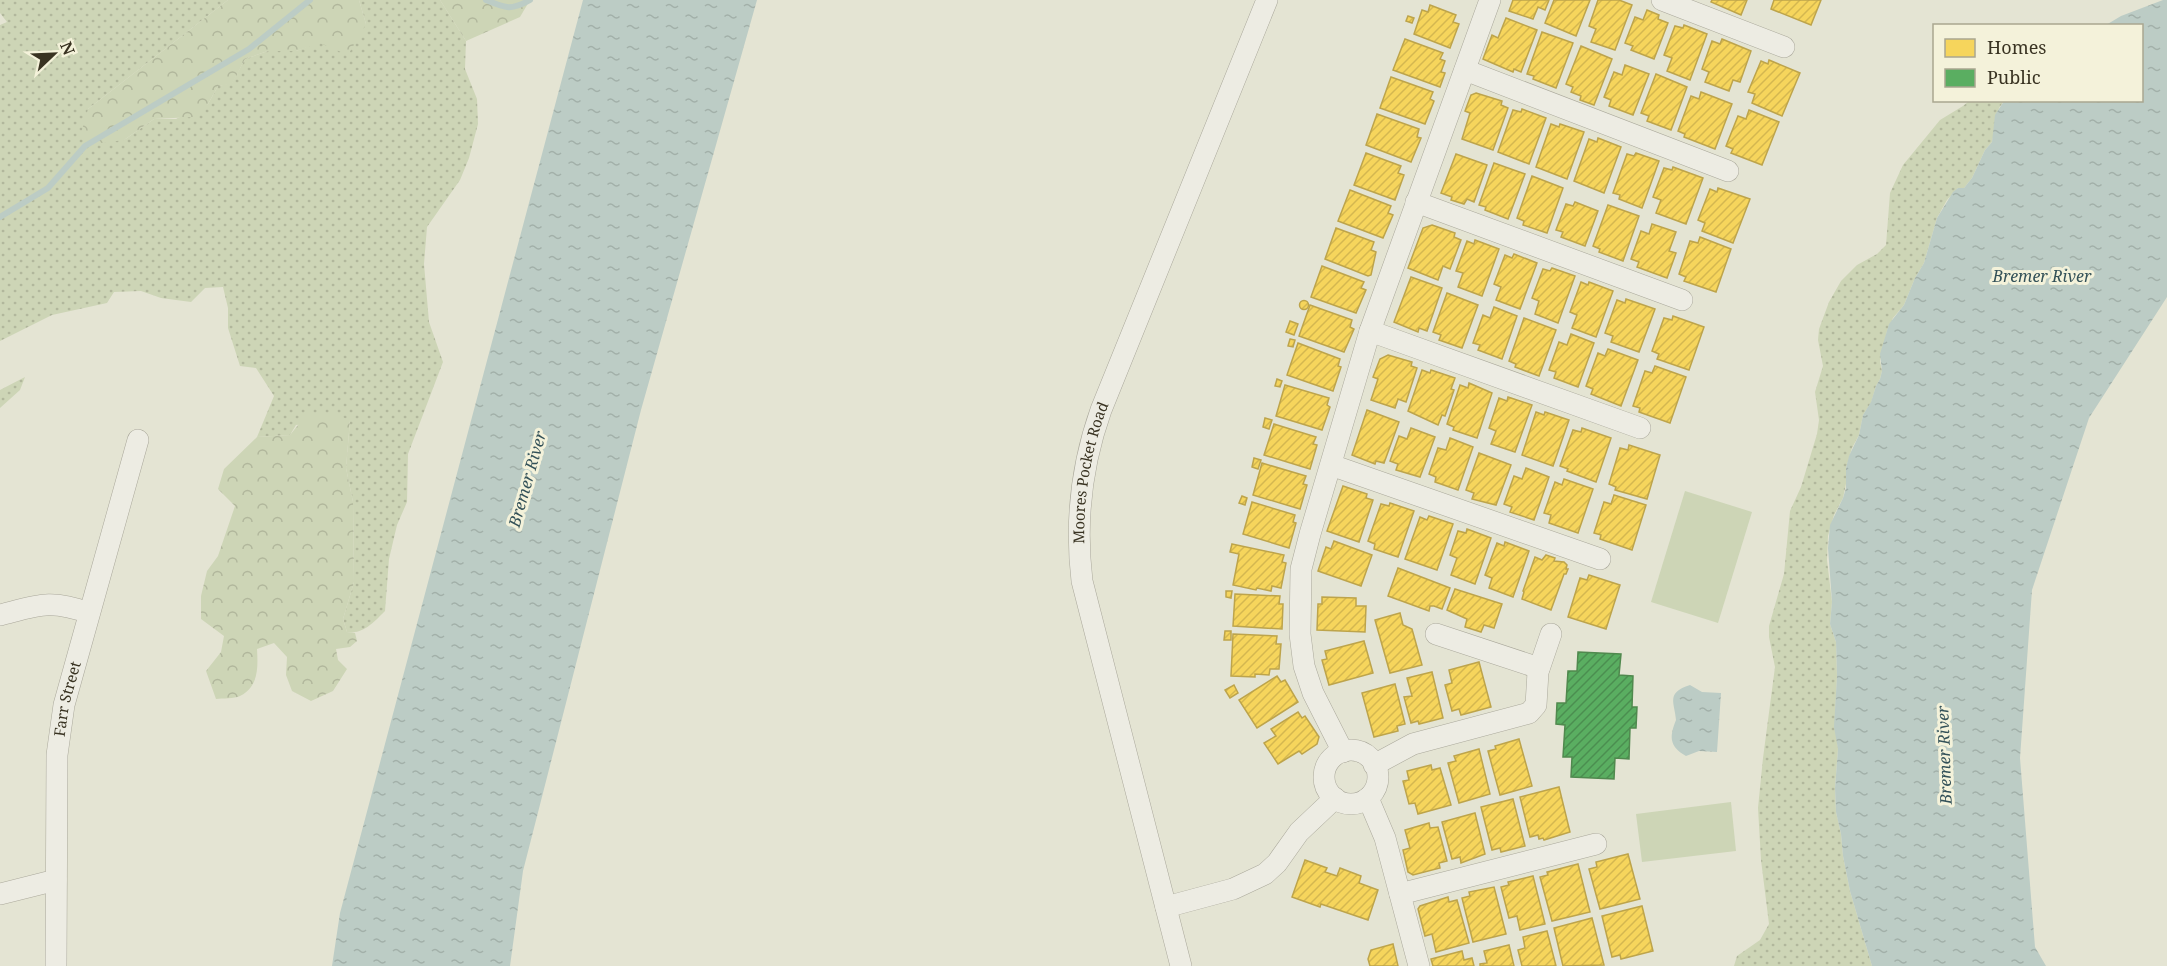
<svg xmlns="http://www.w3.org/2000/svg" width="2167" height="966" viewBox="0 0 2167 966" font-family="'Noto Serif',serif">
  <defs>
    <pattern id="grass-dots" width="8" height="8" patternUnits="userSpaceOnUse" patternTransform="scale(1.5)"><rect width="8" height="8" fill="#cdd5b6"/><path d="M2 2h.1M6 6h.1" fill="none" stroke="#b1b79c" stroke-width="1.8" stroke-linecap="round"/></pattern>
    <pattern id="forest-crowns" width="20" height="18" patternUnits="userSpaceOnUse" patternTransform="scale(1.5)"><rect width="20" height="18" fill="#cdd5b6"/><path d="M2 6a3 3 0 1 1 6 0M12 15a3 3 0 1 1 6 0" fill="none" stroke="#b1b79c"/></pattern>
    <pattern id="water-ripples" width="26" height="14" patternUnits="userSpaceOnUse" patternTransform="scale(1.5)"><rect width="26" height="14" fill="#bcccc5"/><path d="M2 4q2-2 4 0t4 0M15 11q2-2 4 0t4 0" fill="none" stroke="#a2b0a9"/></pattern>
    <pattern id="homes-hatch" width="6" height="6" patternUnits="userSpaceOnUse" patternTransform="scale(1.5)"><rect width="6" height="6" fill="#f6d55c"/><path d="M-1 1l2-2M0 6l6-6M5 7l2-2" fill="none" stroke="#d4b750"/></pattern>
    <pattern id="public-hatch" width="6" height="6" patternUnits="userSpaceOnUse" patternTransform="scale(1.5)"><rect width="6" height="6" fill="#5aae61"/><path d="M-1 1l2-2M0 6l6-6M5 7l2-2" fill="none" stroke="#4b8e50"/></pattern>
  </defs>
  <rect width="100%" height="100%" fill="#e4e4d3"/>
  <g fill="url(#grass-dots)">
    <path d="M0,0H228L88,109L124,140L154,119H176L208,104L218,86L232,83L245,59L268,51H296L366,24L359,0H440L466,41L465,69L477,99L478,124L469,158L460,180L427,227L424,264L429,322L443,362L408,454L407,502L397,525L389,559L385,611C375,621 363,635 347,632L343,619L354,582L353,502L346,468L350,420L296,425L290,435L257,437L274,396L256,368L240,366L228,328V308L223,287L205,288L191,302L161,298L141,291L114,292L107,303L52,315L0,341V25L7,22L0,13Z"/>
    <path d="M1969,101H2004L1999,108L1992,142L1985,150L1972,178L1964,188H1958L1947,200L1937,218L1924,263L1915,278L1904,305L1893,318L1887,331L1880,361L1882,371L1880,379L1876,386L1871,403L1863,415L1859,435L1852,448L1846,468L1847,479L1843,498L1834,515L1828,536L1827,560L1832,602L1830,624L1836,642L1837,676L1835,718L1838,749L1835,788L1836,812L1841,834L1843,856L1850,891L1872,966H1734L1737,956L1760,940L1769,924L1761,860L1758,808L1763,758L1775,667L1769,637V626L1784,574L1790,511L1801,487L1817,434L1819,420L1815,392L1823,366L1818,340L1819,329L1829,302L1841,281L1857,265L1877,254L1886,245L1890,193L1903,165L1940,120L1963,106Z"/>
    <path d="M25,377L20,390L0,408V390Z"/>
  </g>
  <g fill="url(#forest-crowns)">
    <path d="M228,0H359L366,24L348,55L320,43L296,51H268L245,59L232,84L218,86L208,104L193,117L154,119L124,140L102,143L80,137L88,109Z"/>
    <path d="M440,0H530L520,17L466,41Z"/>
    <path d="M334,414L350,420L346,468L353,502L354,582L343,619L347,632L355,633L357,641L350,647L336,649L338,660L347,669L333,691L311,701L292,691L286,675L287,657L274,643L257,649C258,666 259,687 240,696C234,699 223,698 216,699L206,671L221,652L224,636L201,619V596L207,571L218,556L235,506L218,489L224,469L257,437L290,435L306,415Z"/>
  </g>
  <g fill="#cdd5b6">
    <path d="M1685,491L1752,512L1718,623L1651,602Z"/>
    <path d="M1731,802L1736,851L1642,862L1636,814Z"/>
  </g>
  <g fill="url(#water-ripples)">
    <path d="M583,0H757L641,410L523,871L510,966H332L340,913Z"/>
    <path d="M2163,0H2167V297L2089,418L2032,590L2020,758L2035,947L2046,966H1872L1850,891L1843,856L1841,834L1836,812L1835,788L1838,749L1834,727L1837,676L1836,642L1830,624L1832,602L1828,548L1830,525L1843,498L1846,488V468L1849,456L1859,435L1863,415L1871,402L1876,386L1880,379L1882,371L1880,354L1889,324L1904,305L1915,278L1924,263L1937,218L1953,192L1958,188H1964L1972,178L1985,150L1992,142L1995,115L2004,101L2142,100V26L2106,25L2121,16Z"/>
    <path d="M1690,685L1702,692L1721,693L1717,752L1699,751L1686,756C1668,746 1670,735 1676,720C1675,703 1665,693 1690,685Z"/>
  </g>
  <g fill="url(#homes-hatch)" stroke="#bda44b" stroke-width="1.5">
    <path d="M1513,0H1549L1545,10L1538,7L1533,19L1509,11Z"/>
    <path d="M1554,0H1590L1576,36L1545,23Z"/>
    <path d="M1598,0H1619L1632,5L1615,50L1591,42L1596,29L1589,26Z"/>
    <path d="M1712,0H1747L1741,15L1711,2Z"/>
    <path d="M1774,0H1821L1811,25L1771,9Z"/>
    <path d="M1430,5L1456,15L1453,22L1459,24L1450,48L1414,34L1422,10L1428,12Z"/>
    <path d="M1647,10L1659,15L1658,19L1668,23L1654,59L1631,50L1633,46L1625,43L1635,17L1643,20Z"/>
    <path d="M1408,16L1414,18L1412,23L1406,21Z"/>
    <path d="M1506,18L1537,30L1521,72L1514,69L1513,72L1483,59L1492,35L1498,38Z"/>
    <path d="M1684,25L1707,34L1690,80L1667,71L1672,58L1664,55L1675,26L1683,28Z"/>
    <path d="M1542,32L1573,43L1556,88L1533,79L1534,76L1527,74Z"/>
    <path d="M1405,39L1443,53L1440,59L1445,61L1441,72L1445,73L1440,87L1393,70Z"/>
    <path d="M1722,39L1751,51L1740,82L1733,80L1729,91L1705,82L1709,72L1702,69L1712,41L1720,44Z"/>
    <path d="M1581,46L1612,59L1594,105L1580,100L1581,96L1571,92L1573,87L1566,84Z"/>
    <path d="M1769,60L1800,73L1782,116L1752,103L1755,94L1748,92L1761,61L1768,64Z"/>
    <path d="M1625,65L1649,74L1633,115L1609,106L1611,100L1604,97L1614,72L1622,75Z"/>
    <path d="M1656,74L1687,87L1671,130L1647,121L1649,116L1641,113Z"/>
    <path d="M1391,77L1433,92L1430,99L1434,101L1425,124L1380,108Z"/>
    <path d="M1701,92L1732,104L1715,149L1684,137L1685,134L1678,131L1691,96L1699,99Z"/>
    <path d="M1476,93L1502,101L1501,105L1508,108L1493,150L1462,139L1470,113L1465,111L1471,95Z"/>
    <path d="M1522,109L1546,118L1529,164L1498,152L1513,110L1521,112Z"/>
    <path d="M1749,110L1779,122L1762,165L1731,153L1733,149L1726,146L1738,116L1746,119Z"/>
    <path d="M1377,114L1419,129L1417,137L1421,138L1411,162L1366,145Z"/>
    <path d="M1551,124L1559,127L1560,124L1584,132L1567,179L1536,167Z"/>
    <path d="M1598,138L1621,147L1604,193L1574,181L1589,139L1597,142Z"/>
    <path d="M1366,153L1401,166L1398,173L1404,175L1395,200L1354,185Z"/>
    <path d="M1636,153L1659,161L1642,208L1619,199L1620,195L1613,193L1627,154L1634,156Z"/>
    <path d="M1456,154L1487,165L1474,202L1467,199L1464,204L1451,200L1452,197L1441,193Z"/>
    <path d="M1494,163L1525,174L1508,219L1485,210L1486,207L1479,205Z"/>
    <path d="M1673,167L1703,178L1686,224L1656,213L1661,200L1653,197L1664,168L1672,170Z"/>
    <path d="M1532,176L1563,188L1547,233L1523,225L1524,221L1517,218Z"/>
    <path d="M1718,188L1750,199L1733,243L1702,231L1705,223L1698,220L1710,189L1717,192Z"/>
    <path d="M1350,190L1391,206L1388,213L1393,215L1383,238L1338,221Z"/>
    <path d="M1575,202L1598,211L1585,246L1561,237L1563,232L1556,230L1566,204L1573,206Z"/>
    <path d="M1608,205L1639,216L1623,261L1599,252L1600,249L1593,246Z"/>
    <path d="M1652,224L1676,232L1669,251L1676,253L1667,278L1637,267L1639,262L1631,259L1641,231L1649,234Z"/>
    <path d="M1432,225L1455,233L1454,237L1461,240L1450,269L1443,266L1438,280L1408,268L1423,228Z"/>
    <path d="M1336,228L1374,242L1371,250L1376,252L1371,275L1368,276L1325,259Z"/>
    <path d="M1700,237L1731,249L1716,292L1684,281L1686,277L1679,274L1690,241L1698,243Z"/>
    <path d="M1475,240L1499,249L1482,296L1458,287L1463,273L1456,271L1467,241L1474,244Z"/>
    <path d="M1514,254L1537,263L1520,309L1496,300L1501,287L1494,284L1505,255L1512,258Z"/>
    <path d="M1322,266L1364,282L1361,288L1366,290L1356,313L1311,297Z"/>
    <path d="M1552,268L1575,276L1558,323L1535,314L1539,301L1532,298L1543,269L1550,271Z"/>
    <path d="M1411,277L1442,288L1427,331L1419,328L1418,332L1394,322Z"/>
    <path d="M1581,282L1588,285L1589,282L1613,291L1596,337L1572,328L1577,315L1570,312Z"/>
    <path d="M1447,293L1478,305L1462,348L1439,340L1441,335L1433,332Z"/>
    <path d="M1626,299L1655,309L1639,352L1611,342L1613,336L1605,333L1617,300L1625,303Z"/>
    <circle cx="1304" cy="305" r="4.5"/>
    <path d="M1310,305L1352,320L1350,327L1354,329L1344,352L1299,336Z"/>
    <path d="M1494,307L1517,316L1502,359L1478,350L1480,345L1473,343L1483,315L1490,318Z"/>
    <path d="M1673,316L1704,327L1689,370L1657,359L1659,354L1652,351L1664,318L1672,320Z"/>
    <path d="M1524,318L1556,330L1539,376L1515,367L1516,364L1509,361Z"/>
    <path d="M1290,321L1298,324L1294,335L1286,332Z"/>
    <path d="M1571,334L1594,343L1578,387L1554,378L1556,372L1549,370L1559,342L1567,345Z"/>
    <path d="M1290,339L1295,340L1293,347L1288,346Z"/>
    <path d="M1298,343L1340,359L1338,366L1341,367L1333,391L1287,375Z"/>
    <path d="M1608,349L1638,360L1621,406L1591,394L1593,389L1586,386L1598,353L1605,356Z"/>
    <path d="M1388,355L1412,362L1411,366L1417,368L1406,402L1398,399L1395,408L1371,400L1378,379L1373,377L1380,359Z"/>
    <path d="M1655,366L1686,377L1670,423L1639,412L1640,408L1633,406L1645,371L1652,373Z"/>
    <path d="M1422,370L1430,373L1431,370L1455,378L1451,389L1454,390L1445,416L1442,415L1438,425L1408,411Z"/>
    <path d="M1277,379L1282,381L1280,387L1275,386Z"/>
    <path d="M1469,383L1492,393L1477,438L1453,430L1454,427L1447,424L1460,385L1468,388Z"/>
    <path d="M1285,385L1329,398L1327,405L1330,407L1322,430L1276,416Z"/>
    <path d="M1508,397L1532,405L1515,452L1491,444L1496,431L1489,428L1499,398L1507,401Z"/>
    <path d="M1367,410L1399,422L1384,463L1376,461L1375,464L1352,455Z"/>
    <path d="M1536,412L1544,415L1545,412L1569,420L1553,466L1522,455Z"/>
    <path d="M1265,418L1272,420L1269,429L1263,427Z"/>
    <path d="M1274,424L1316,437L1313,444L1317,445L1310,469L1264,455Z"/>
    <path d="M1411,428L1435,437L1420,477L1396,470L1398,464L1390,461L1399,436L1407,439Z"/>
    <path d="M1582,428L1611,438L1596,482L1567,471L1568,469L1560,466L1573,430L1581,432Z"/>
    <path d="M1450,438L1473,447L1458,490L1435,482L1436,477L1429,474L1438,448L1446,450Z"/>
    <path d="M1629,445L1660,455L1647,499L1615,490L1616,487L1609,484L1620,448L1628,450Z"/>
    <path d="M1479,453L1511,465L1496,505L1472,499L1474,493L1466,490Z"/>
    <path d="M1254,458L1261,460L1258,469L1252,467Z"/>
    <path d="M1262,463L1306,476L1303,484L1307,485L1300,509L1253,495Z"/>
    <path d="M1526,468L1549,477L1534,520L1510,512L1512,507L1504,504L1514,476L1522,479Z"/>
    <path d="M1564,479L1593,489L1578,533L1549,523L1551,515L1544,513L1555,482L1562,485Z"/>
    <path d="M1343,486L1367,494L1366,498L1373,500L1359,542L1327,531Z"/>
    <path d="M1614,495L1646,505L1632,550L1600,539L1601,535L1594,533L1604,502L1611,504Z"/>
    <path d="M1242,496L1247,498L1245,505L1239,503Z"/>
    <path d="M1252,502L1295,515L1293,522L1296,523L1289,548L1243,534Z"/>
    <path d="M1390,503L1414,511L1398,557L1374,549L1375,544L1368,541L1381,504L1389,506Z"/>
    <path d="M1429,516L1453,524L1437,570L1405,559L1420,517L1427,520Z"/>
    <path d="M1467,529L1491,538L1475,584L1451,575L1457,558L1450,555L1458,531L1466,533Z"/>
    <path d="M1334,541L1372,555L1361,586L1318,571L1326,547L1331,549Z"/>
    <path d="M1505,542L1529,551L1513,597L1489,588L1492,578L1485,575L1497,543L1504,546Z"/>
    <path d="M1232,544L1284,555L1282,562L1286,563L1281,588L1272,586L1271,591L1257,588L1256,590L1233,585L1239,554L1230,552Z"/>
    <path d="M1546,555L1555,558L1554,561L1564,562L1567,565L1566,569H1568L1566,574H1564L1551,610L1522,599L1524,592L1523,591L1535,557L1542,560Z"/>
    <path d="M1398,568L1450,588L1442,609L1434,606H1430L1429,611L1388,596Z"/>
    <path d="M1589,575L1620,585L1606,629L1568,617L1580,578L1587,580Z"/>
    <path d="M1455,589L1502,604L1494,628L1484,625L1481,632L1465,627L1467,619L1447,610Z"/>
    <path d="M1226,591H1232L1231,598L1226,597Z"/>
    <path d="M1235,594L1280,596L1279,604H1283L1282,629L1233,626Z"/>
    <path d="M1322,597L1356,598V606H1366L1365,632L1317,630L1318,604H1322Z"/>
    <path d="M1400,613L1403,625L1412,629L1422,665L1390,673L1375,620Z"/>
    <path d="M1225,631H1231V640H1224Z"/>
    <path d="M1233,634L1277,636L1276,644H1281L1279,669H1270L1269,675L1255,674V677L1231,676Z"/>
    <path d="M1364,641L1373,673L1329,685L1322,660L1327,659L1325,651Z"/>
    <path d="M1479,662L1491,707L1461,715L1459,709L1452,711L1445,685L1452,683L1449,670Z"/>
    <path d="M1432,672L1443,718L1419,724L1418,721L1411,723L1404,697L1412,696L1407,678Z"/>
    <path d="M1277,676L1281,682L1285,680L1298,702L1257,728L1239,700Z"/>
    <path d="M1395,684L1405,724L1397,726L1398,731L1374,737L1362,693Z"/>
    <path d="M1234,685L1238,693L1230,698L1225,690Z"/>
    <path d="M1298,712L1302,718L1305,716L1319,737L1317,744L1302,754L1299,751L1278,764L1264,743L1276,736L1271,729Z"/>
    <path d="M1519,739L1532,786L1500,795L1488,751L1496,749L1495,746Z"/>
    <path d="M1479,749L1490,794L1459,803L1448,763L1456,761L1454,756Z"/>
    <path d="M1431,765L1432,770L1440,768L1451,805L1418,814L1415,803L1409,804L1403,781L1409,780L1407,771Z"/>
    <path d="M1559,787L1570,832L1544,840L1543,838L1539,839L1538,835L1530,837L1520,797Z"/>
    <path d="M1513,799L1525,846L1501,852L1500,848L1492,850L1481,807Z"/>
    <path d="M1475,813L1485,854L1461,863L1460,857L1452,859L1442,822Z"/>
    <path d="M1429,823L1430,828L1438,827L1447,861L1439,863L1440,868L1413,875L1408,872L1403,850L1410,848L1405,830Z"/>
    <path d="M1628,854L1640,899L1600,909L1589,869L1597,867L1596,862Z"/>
    <path d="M1305,860L1327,868L1325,872L1337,876L1340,868L1361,876L1359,883L1378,890L1368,920L1321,904L1320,907L1292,897Z"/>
    <path d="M1578,864L1590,912L1552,921L1540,877L1548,875L1547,872Z"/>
    <path d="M1533,876L1545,924L1520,930L1517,916L1509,918L1501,887L1509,885L1508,882Z"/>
    <path d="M1494,887L1506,934L1473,942L1462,898L1470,896L1469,892Z"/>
    <path d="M1448,897L1449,902L1457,900L1469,943L1436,952L1432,934L1425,936L1418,909L1420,906Z"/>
    <path d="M1642,906L1653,951L1621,959L1620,955L1612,957L1602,916Z"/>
    <path d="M1592,918L1604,965L1563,966L1554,928Z"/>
    <path d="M1547,931L1556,966H1522L1518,950L1525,948L1523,937Z"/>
    <path d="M1393,944L1398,966H1370L1368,959L1371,950Z"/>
    <path d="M1509,945L1514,966H1480V964L1487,963L1484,951Z"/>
    <path d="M1462,951L1464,960L1472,958L1474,966H1433L1431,959Z"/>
  </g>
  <path fill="url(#public-hatch)" stroke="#50894e" stroke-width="1.5" d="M1578,652L1621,654L1619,675L1633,676L1632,707H1637L1636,728H1630L1629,759L1615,758L1614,779L1571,777L1572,757H1563L1565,725L1556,724L1557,703H1566L1568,671H1577Z"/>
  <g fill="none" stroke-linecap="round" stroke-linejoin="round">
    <g stroke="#bcccc5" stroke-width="6">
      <path d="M486,0C505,8 511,11 530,0"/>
      <path d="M0,217L48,188L85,146L249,49L310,0"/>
    </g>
    <defs>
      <g id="minor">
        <path d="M1662,0L1784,47"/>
        <path d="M1465,70L1728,171"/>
        <path d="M1416,202L1682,300"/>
        <path d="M1370,331L1640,428"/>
        <path d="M1331,465L1600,559"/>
        <path d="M0,615C39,605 50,599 89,613"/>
        <path d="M1436,634L1539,668"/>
        <circle cx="1351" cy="777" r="27"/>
        <path d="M1343,752L1313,693L1304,666L1300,634L1301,569L1310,534L1370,331L1490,0"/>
        <path d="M1374,765L1413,744L1529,713L1536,705L1538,672L1551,634"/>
        <path d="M1368,798L1385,838L1419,966"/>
        <path d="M0,894L56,880"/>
        <path d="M1400,894L1596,844"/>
        <path d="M1166,907L1233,889L1265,874L1277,863L1299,832L1335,798"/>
        <path id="s1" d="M56,966L57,755L64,705L138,440"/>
        <path id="s2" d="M1181,966L1082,581C1075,522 1081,466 1101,410L1267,0"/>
      </g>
    </defs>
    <use href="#minor" stroke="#aaa89b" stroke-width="22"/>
    <use href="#minor" stroke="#edece3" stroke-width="21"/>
  </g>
  <g text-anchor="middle" stroke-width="6" stroke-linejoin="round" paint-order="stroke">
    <g font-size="15" fill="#393322" stroke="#f4f2da">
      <text dy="5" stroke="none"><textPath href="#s2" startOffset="507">Moores Pocket Road</textPath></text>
      <text dy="5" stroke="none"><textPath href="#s1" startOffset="268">Farr Street</textPath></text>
    </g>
    <g font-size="16" font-style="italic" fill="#335158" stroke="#f4f2da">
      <text x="2042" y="282">Bremer River</text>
      <text transform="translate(527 479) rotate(-74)" y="6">Bremer River</text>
      <text transform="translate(1944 755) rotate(-92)" y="6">Bremer River</text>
    </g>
  </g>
  <rect x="1933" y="24" width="210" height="78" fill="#f4f2da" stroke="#a9a690" stroke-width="1.5"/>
  <rect x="1945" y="39" width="30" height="18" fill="#f6d55c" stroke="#a9a690" stroke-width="1.5"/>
  <text x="1987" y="54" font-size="18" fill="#393322">Homes</text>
  <rect x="1945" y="69" width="30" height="18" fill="#5aae61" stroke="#a9a690" stroke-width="1.5"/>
  <text x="1987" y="84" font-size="18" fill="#393322">Public</text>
  <g transform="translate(54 54) rotate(67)" stroke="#f4f2da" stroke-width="4.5" paint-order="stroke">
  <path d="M0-4.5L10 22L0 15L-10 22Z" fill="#393322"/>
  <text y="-9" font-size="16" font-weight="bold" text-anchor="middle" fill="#393322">N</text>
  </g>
</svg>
